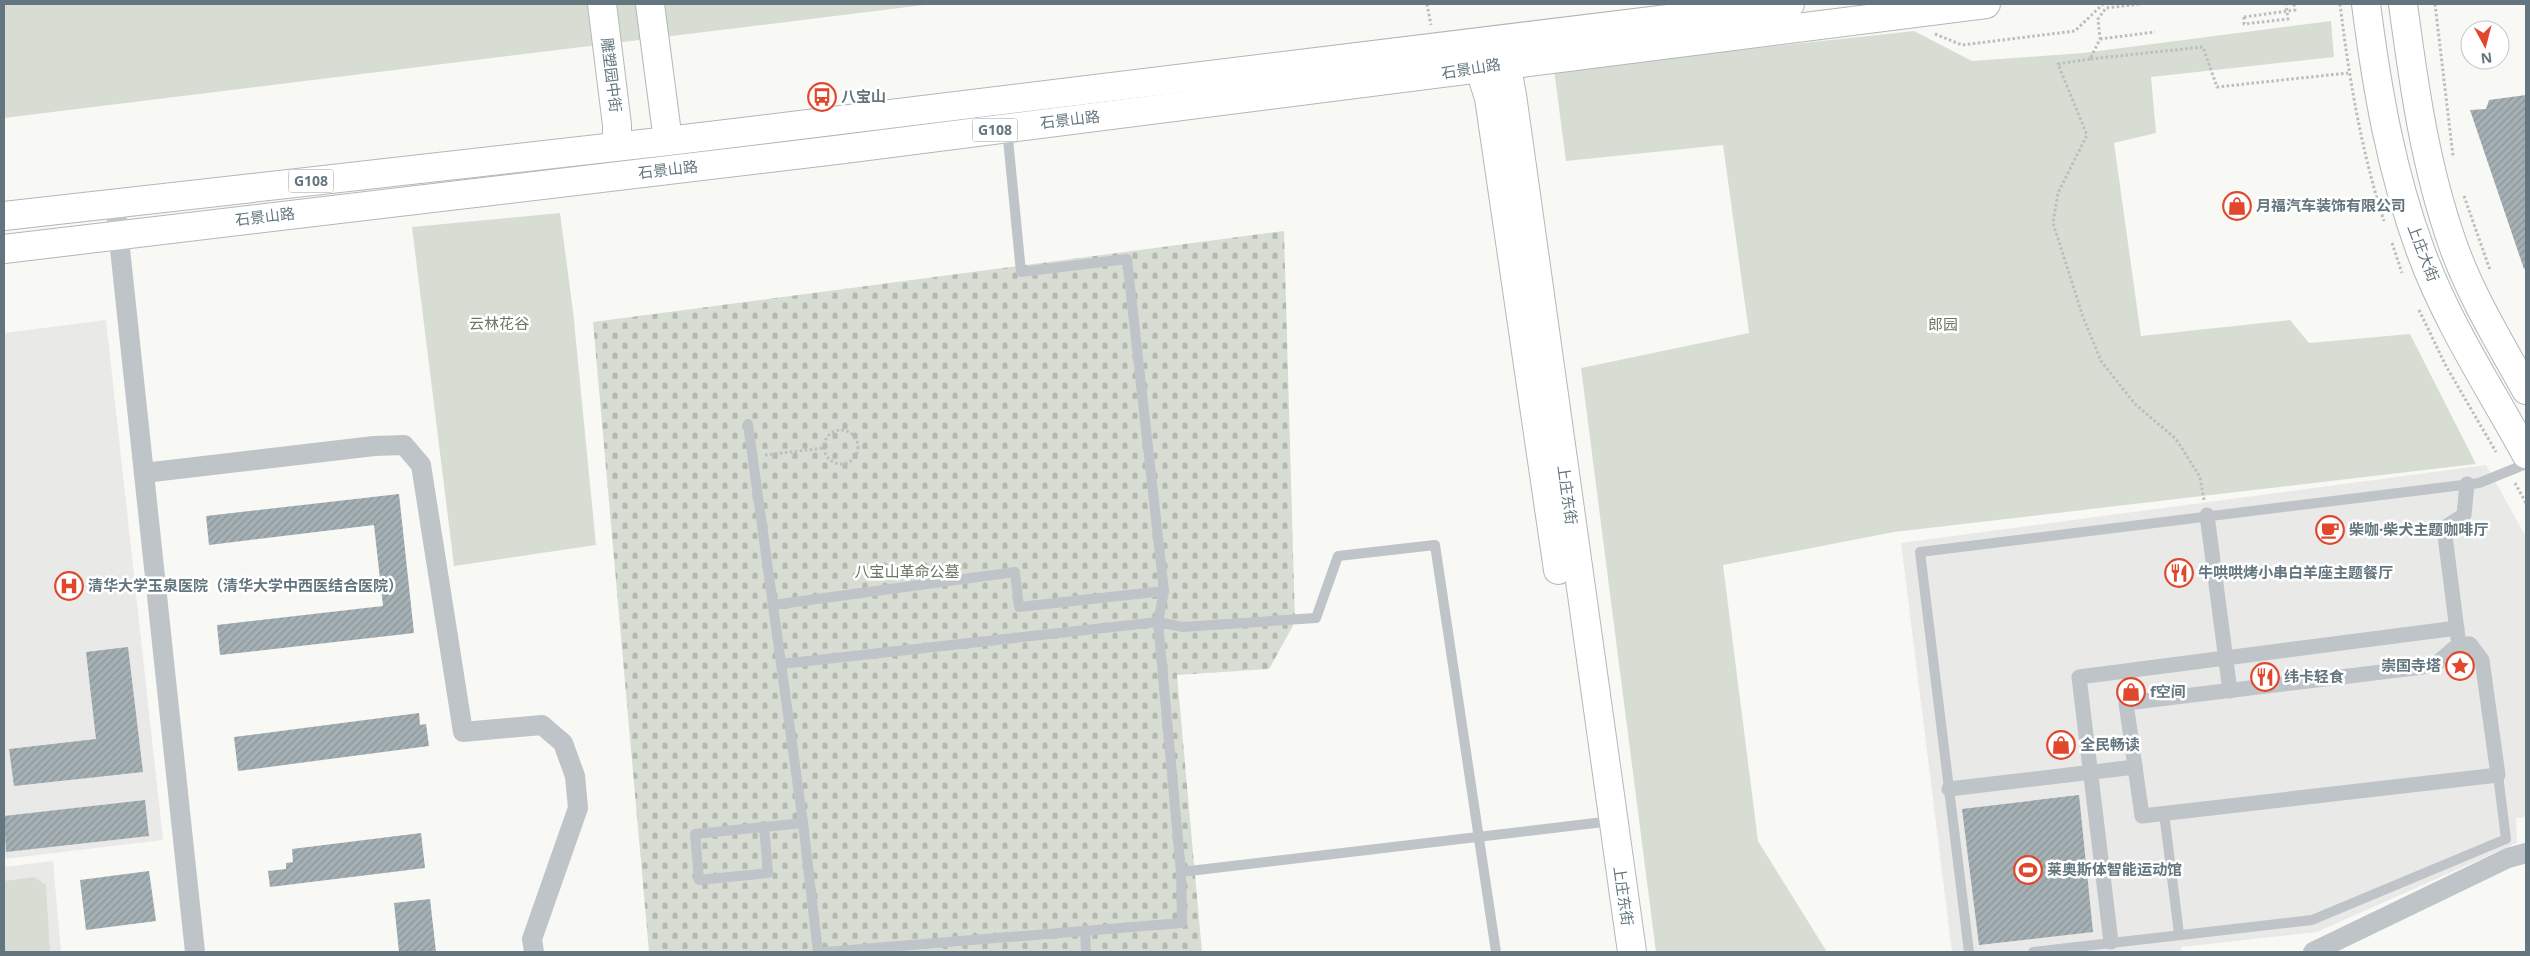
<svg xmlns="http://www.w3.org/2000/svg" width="2530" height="956" viewBox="0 0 2530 956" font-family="'Noto Sans','Noto Sans SC',sans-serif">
  <defs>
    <pattern id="cemetery-stones" width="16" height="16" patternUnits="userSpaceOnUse" patternTransform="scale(1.25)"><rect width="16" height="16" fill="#d8ddd4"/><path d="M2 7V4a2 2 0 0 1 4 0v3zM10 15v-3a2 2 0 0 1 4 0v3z" fill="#b3b8b1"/></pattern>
    <pattern id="building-hatch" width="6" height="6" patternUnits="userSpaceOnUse" patternTransform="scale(1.25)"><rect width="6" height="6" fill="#a5b0b4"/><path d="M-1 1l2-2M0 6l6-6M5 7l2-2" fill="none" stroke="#8a9498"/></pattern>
  </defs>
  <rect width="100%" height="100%" fill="#f8f8f5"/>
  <g fill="#e9e9e8">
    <path d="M106,320L163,840L4,859V333Z"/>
    <path d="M2486,465L2526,537V817L2516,818L2517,843L2317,932L2181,947V952H1952L1901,543Z"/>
    <path d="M53,861L61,952H4V867Z"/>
  </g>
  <g fill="#d8ddd4">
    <path d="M4,4H932L4,118Z"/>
    <path d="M2331,21L2334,57L2151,77L2156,133L2114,143L2141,336L2290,320L2309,343L2410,334L2476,464L1894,532L1723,565L1758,841L1827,952H1656L1581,368L1749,333L1723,145L1566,161L1554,70L1914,31L1972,61L2083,53Z"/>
    <path d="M560,213L573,311L596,545L454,566L412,227Z"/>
    <path d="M34,877L46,885L50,952H4V881Z"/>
  </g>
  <path fill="url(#cemetery-stones)" d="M1284,231L1295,622L1269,669L1177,675L1202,952H649L593,322Z"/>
  <g fill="url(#building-hatch)">
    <path d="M2526,95V268L2524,269L2470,110L2486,109L2489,100Z"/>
    <path d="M399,494L414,633L220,655L217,625L383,606L374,525L209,545L206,516Z"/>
    <path d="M128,647L143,772L14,786L9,749L96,739L86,652Z"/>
    <path d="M419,713L420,725L426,724L429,746L238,771L234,737Z"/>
    <path d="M2079,795L2093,932L1979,945L1962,809Z"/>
    <path d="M145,800L149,836L6,852L4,816Z"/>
    <path d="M421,833L425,868L270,887L268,871L286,869V863L293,862L292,849Z"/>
    <path d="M149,871L156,921L86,930L80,880Z"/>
    <path d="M430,899L436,952H399L394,903Z"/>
  </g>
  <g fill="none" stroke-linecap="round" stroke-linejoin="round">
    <defs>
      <g id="secondary">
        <path d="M602,4L617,125V146"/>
        <path d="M650,4L668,141"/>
        <path d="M1502,43L1512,95L1632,952"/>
        <path d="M1475,45L1479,67L1489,98L1558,570"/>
      </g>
      <g id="primary">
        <path d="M2366,4C2377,89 2391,171 2421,252C2447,323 2490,388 2526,454"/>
        <path d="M2403,4C2414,86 2425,166 2453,245C2471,296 2500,343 2526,390"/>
      </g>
      <g id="trunk">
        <path d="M4,216L668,141L1790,4"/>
        <path d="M4,249L836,150L1986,4"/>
      </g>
    </defs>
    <use href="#secondary" stroke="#b1b8bb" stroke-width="30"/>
    <use href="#primary" stroke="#b2b8bb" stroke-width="30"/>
    <use href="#trunk" stroke="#b2b7ba" stroke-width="30"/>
    <g stroke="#bbbec0" stroke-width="3" stroke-dasharray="2.5 2.5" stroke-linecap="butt">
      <path d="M1427,4L1431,25"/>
      <path d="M2139,4L2106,8L2098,19L2100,39L2090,59L2203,47L2217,87L2348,73"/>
      <path d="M2340,4C2349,78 2361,150 2384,221"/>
      <path d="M2435,4L2453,156"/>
      <path d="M2244,17V24L2288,19L2286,4"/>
      <path d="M1935,34L1962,45L2075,31L2103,4"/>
      <path d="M2100,39L2155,32"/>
      <path d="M2090,59L2058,64L2087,135L2058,193L2053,223L2083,317L2101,361L2135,404L2176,439L2200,477L2204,500"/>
      <path d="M2464,196L2490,270"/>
      <path d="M2392,243L2402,273"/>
      <path d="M2419,310L2446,366L2496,452"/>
      <circle cx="841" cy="447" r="17"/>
      <path d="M765,455L824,448"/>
      <path d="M2515,483L2526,503"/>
    </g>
    <g stroke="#bec4c7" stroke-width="10">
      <path d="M1007,129L1021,272L1127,259L1164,591"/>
      <path d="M748,424L803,823L818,952"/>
      <path d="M773,605L1015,572L1019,607L1164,591L1158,622L781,664"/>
      <path d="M2164,813L2179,934"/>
      <path d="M764,826L768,873L699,880L695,834L803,823"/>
      <path d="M1181,872L1158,622L1183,627L1316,618L1338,556L1435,545L1496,952"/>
      <path d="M1085,930L1086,952"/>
      <path d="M825,952L1182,923L1181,872L1612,821"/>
      <path d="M1969,952L1920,552L2479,483L2526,464"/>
      <path d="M2033,952L2312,920L2506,839L2498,775"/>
    </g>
    <g stroke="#bec4c7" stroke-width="15">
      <path d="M2207,515L2230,691"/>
      <path d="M2458,638L2445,536L2447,526L2464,515L2467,484"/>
      <path d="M2459,644H2470L2482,660L2498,775L2142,816L2126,703L2423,667L2438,662Z"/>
      <path d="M1949,789L2135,767"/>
      <path d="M2111,942L2079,677L2457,628"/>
    </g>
    <g stroke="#bec4c7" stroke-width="20">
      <path d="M115,202L195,952"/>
      <path d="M144,473L374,446L404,445L421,465L463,732L542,725L563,743L575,776L578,808L532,939L534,952"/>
      <path d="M2313,952L2508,858L2526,853"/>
    </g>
    <use href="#secondary" stroke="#fff" stroke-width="28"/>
    <use href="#primary" stroke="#fff" stroke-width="28"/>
    <use href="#trunk" stroke="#fff" stroke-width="28"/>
    <path stroke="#bbbec0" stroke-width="3" stroke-dasharray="2.5 2.5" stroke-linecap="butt" d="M2244,17L2295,10L2294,4"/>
  </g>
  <defs>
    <symbol id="bus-ring" viewBox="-11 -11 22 22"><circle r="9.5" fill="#fff" stroke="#e0472d" stroke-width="1.5"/><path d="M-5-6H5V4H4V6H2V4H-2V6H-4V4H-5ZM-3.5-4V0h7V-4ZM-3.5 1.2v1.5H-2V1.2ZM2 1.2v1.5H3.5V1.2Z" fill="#e0472d"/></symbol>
    <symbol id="shop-ring" viewBox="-11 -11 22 22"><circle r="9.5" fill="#fff" stroke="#e0472d" stroke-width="1.5"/><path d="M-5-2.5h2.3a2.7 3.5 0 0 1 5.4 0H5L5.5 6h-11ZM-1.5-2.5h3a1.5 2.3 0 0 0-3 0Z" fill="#e0472d"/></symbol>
    <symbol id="cafe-ring" viewBox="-11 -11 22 22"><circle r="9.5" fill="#fff" stroke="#e0472d" stroke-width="1.5"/><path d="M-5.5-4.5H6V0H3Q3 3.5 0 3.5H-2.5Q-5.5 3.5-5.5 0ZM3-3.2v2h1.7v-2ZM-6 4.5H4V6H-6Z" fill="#e0472d"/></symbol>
    <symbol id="restaurant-ring" viewBox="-11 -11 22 22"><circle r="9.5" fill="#fff" stroke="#e0472d" stroke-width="1.5"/><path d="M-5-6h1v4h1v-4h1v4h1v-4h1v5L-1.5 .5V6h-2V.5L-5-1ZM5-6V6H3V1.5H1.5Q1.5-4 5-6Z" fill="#e0472d"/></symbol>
    <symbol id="hospital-ring" viewBox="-11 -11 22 22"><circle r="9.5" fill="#fff" stroke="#e0472d" stroke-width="1.5"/><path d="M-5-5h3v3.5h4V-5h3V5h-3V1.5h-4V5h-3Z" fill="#e0472d"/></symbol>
    <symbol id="sight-ring" viewBox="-11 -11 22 22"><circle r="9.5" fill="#fff" stroke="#e0472d" stroke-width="1.5"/><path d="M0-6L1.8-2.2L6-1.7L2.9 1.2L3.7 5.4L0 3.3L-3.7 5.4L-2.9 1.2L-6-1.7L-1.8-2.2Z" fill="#e0472d"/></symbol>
    <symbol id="stadium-ring" viewBox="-11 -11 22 22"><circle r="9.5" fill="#fff" stroke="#e0472d" stroke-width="1.5"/><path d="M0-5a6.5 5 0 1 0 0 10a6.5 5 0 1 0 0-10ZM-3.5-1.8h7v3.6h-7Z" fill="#e0472d"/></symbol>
  </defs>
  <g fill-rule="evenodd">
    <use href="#bus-ring" x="806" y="81" width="32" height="32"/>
    <use href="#shop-ring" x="2221" y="190" width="32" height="32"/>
    <use href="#cafe-ring" x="2314" y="514" width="32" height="32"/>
    <use href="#restaurant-ring" x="2163" y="557" width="32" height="32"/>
    <use href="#hospital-ring" x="53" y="570" width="32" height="32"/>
    <use href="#sight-ring" x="2444" y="650" width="32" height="32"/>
    <use href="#restaurant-ring" x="2249" y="661" width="32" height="32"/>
    <use href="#shop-ring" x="2115" y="676" width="32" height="32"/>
    <use href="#shop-ring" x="2045" y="729" width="32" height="32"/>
    <use href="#stadium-ring" x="2012" y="854" width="32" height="32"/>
  </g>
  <g text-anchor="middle" stroke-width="5" stroke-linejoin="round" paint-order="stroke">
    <g fill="#fff" stroke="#929fa5" stroke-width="1">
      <rect x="972.5" y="118.5" width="45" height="23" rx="4"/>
      <rect x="288.5" y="169.5" width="45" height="23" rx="4"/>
    </g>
    <g font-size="14" font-weight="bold" fill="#63767f">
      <text x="995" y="135">G108</text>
      <text x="311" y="186">G108</text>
    </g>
    <g font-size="15" fill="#63767f" stroke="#fff">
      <text transform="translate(1471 69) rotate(-9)" y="5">石景山路</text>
      <text transform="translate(611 75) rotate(83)" y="5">雕塑园中街</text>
      <text transform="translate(1070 120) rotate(-7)" y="5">石景山路</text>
      <text transform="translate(668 170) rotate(-7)" y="5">石景山路</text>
      <text transform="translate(265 217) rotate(-7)" y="5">石景山路</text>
      <text transform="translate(2423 253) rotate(69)" y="5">上庄大街</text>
      <text transform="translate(1567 495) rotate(82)" y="5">上庄东街</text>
      <text transform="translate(1623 896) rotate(82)" y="5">上庄东街</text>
    </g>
    <g font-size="15" font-weight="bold" fill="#63767f" stroke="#fff" text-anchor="start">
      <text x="841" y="102">八宝山</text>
      <text x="2256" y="211">月福汽车装饰有限公司</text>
      <text x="2349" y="535">柴咖·柴犬主题咖啡厅</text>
      <text x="2198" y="578">牛哄哄烤小串白羊座主题餐厅</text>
      <text x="88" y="591">清华大学玉泉医院（清华大学中西医结合医院）</text>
      <text x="2441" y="671" text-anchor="end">崇国寺塔</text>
      <text x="2284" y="682">纬卡轻食</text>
      <text x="2150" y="697">f空间</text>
      <text x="2080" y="750">全民畅读</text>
      <text x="2047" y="875">莱奥斯体智能运动馆</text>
    </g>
    <g font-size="15" fill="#687862" stroke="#fff">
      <text x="499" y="329">云林花谷</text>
      <text x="1943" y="330">郎园</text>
      <text x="907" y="577">八宝山革命公墓</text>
    </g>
  </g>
  <rect width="2530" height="956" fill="none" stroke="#63767f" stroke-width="10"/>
  <g transform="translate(2485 45) rotate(173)"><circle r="24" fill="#ffffff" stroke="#c1c8cc"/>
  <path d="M0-4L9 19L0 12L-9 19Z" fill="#e0472d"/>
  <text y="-8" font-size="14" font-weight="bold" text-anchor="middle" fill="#63767f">N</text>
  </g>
</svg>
